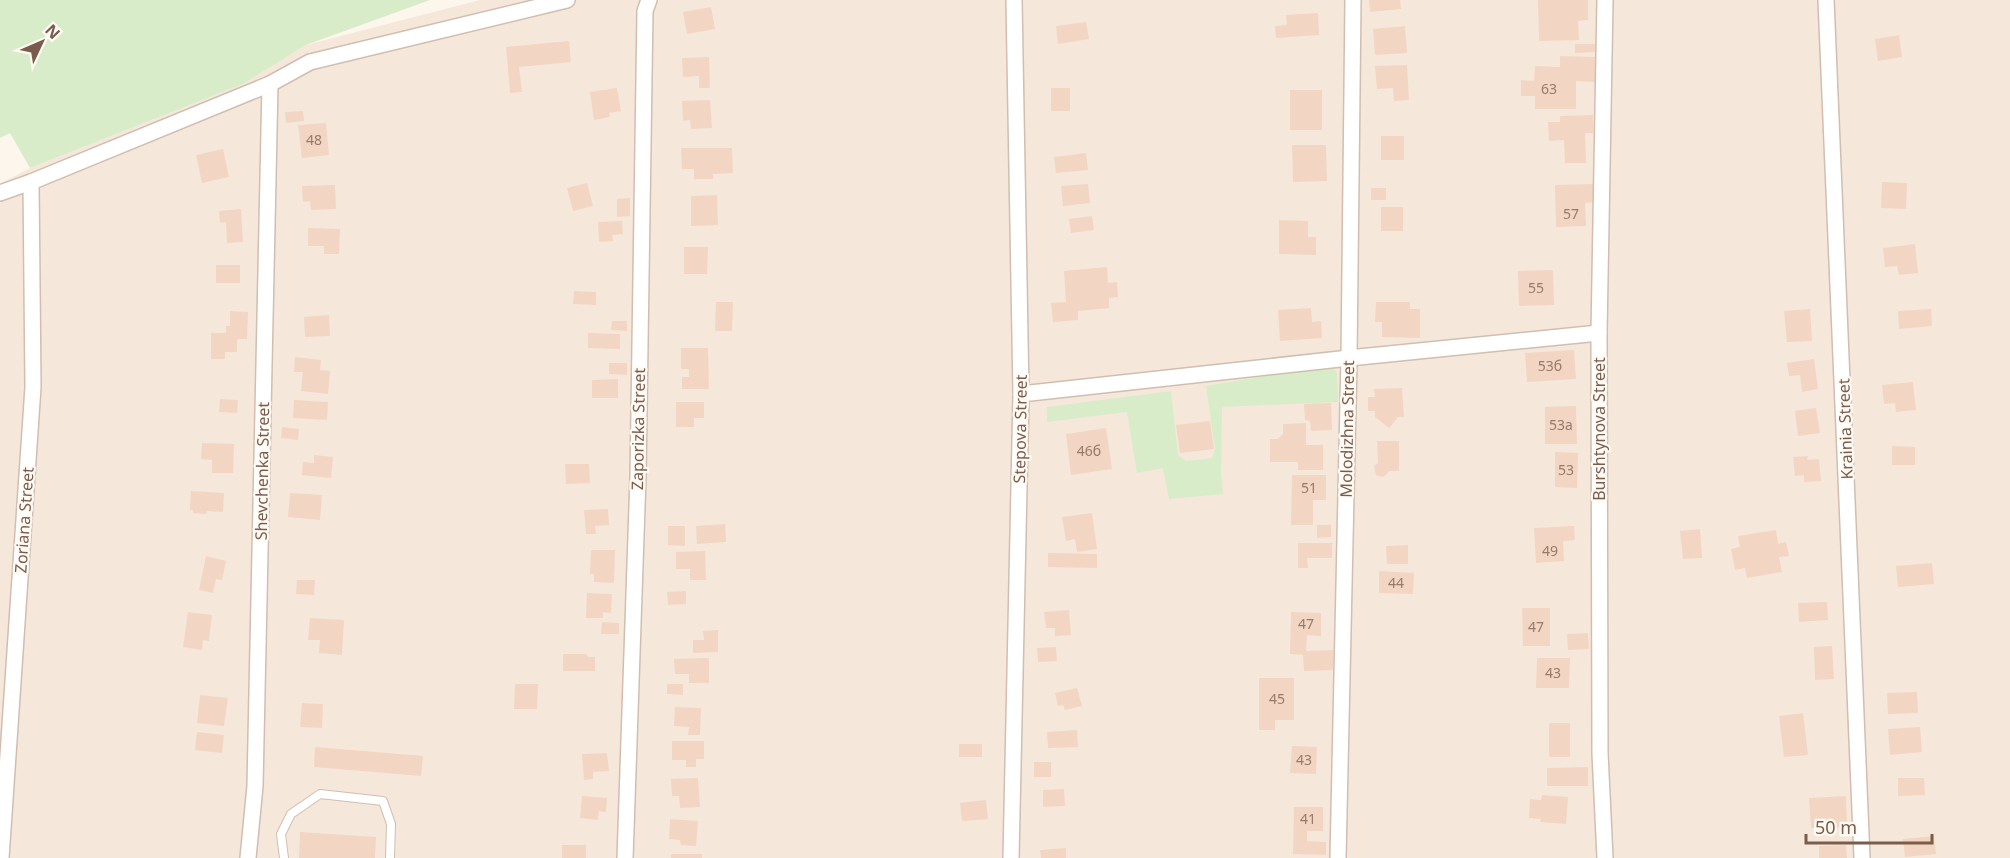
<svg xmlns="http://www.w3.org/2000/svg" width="2010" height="858" viewBox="0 0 2010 858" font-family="'Noto Sans',sans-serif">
  <rect width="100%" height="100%" fill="#fdf6ec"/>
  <path fill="#f5e8da" d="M480,0H2010V858H0V184L30,168L243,84L306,45Z"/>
  <g fill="#d8ecc9">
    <path d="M0,0H430L306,45L243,84L30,168L10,133L0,138Z"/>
    <path d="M1317,367H1331L1337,372L1338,402L1222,407L1221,473L1223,494L1169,499L1163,468L1137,473L1127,412L1047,422V407L1171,391L1178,455L1186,461L1212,458L1215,449L1206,386Z"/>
  </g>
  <g fill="#f3d5c3">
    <path d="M1369,0H1400L1401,9L1370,12Z"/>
    <path d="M1538,0H1588V20L1578,21L1579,40L1539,41Z"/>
    <path d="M711,7L715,29L687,34L683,12Z"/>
    <path d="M1318,13L1319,35L1276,38L1275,26L1287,25L1286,15Z"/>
    <path d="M1086,22L1089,39L1058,44L1056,26Z"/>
    <path d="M1405,26L1407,53L1375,55L1373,29Z"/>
    <path d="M1899,35L1902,57L1878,61L1875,39Z"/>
    <path d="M569,41L571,62L519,67L522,92L510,93L506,47Z"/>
    <path d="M1575,44H1597V52L1575,53Z"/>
    <path d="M1560,56L1596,57L1595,82L1576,81V109H1535V96H1521V80L1534,81L1535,66L1560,67Z"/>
    <path d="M709,57L710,88H699V76L683,77L682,58Z"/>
    <path d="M1407,65L1409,100L1394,101L1393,88L1377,89L1375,66Z"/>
    <path d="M617,88L621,111L609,113L610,117L594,120L590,92Z"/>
    <rect x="1051" y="88" width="19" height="23"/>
    <rect x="1290" y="90" width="32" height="40"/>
    <path d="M710,100L712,128L691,129L690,120L683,121L682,101Z"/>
    <path d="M303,111L304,121L286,123L285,112Z"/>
    <path d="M1593,115V133H1585L1586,163H1565L1564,140L1549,141L1548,122H1560V116Z"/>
    <path d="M326,123L329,155L302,158L298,125Z"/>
    <rect x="1381" y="136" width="23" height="24"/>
    <path d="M1292,145H1326L1327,181L1293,182Z"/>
    <path d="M681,148H732L733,173L713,174V179H694V169H682Z"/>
    <path d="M223,149L229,177L202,183L196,155Z"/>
    <path d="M1086,153L1088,170L1056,173L1054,157Z"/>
    <path d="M1882,182L1907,183L1906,209L1881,208Z"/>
    <path d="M587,183L593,206L573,211L567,188Z"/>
    <path d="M1088,184L1090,203L1063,206L1061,186Z"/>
    <path d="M1593,184L1594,202L1585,203L1586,226L1556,227L1555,185Z"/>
    <path d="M335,185L336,209L311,210L310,201L303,202L302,186Z"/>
    <rect x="1371" y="188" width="15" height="12"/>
    <path d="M717,195L718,225L691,226V196Z"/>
    <path d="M630,198V216L617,217V199Z"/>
    <rect x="1381" y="207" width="22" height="24"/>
    <path d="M241,209L243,242L227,243L226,222L220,223L219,211Z"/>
    <path d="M1092,216L1094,230L1071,233L1069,219Z"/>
    <path d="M1279,220L1308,221V237H1316V255L1279,254Z"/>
    <path d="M622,221L623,234L612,235L613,241L599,242L598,222Z"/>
    <path d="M308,228L340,229L339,254H324V246H308Z"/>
    <path d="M1915,244L1918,273L1899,275L1897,266L1885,267L1883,248Z"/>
    <path d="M684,247H708L707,274H684Z"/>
    <rect x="216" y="265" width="24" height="18"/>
    <path d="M1107,267L1108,283L1117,282L1118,297L1109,298V308L1078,311V320L1053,322L1051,303L1066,302L1064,271Z"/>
    <path d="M1553,270L1554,305L1519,306L1518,271Z"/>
    <path d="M574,291L596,292V305L573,304Z"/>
    <path d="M716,302H733L732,331H715Z"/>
    <path d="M1376,302H1410V309H1420V338L1382,337V322H1375Z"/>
    <path d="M1311,308L1312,322L1321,321L1322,338L1280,341L1278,310Z"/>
    <path d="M1810,309L1812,341L1787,342L1784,311Z"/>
    <path d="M1931,309L1932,326L1899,329L1898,311Z"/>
    <path d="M230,311L248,312L247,339H237V352H225V359H211V333H226V326H230Z"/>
    <path d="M329,315L330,336L305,337L304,317Z"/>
    <path d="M612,321H627V331L611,330Z"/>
    <path d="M588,333L620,334V349L588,348Z"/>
    <path d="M681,348H708L709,389H682V377H689V369H681Z"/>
    <path d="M1574,350L1576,379L1527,382L1525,353Z"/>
    <path d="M295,357L321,360L320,370L330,371L328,394L301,391L303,372H294Z"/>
    <path d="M1814,359L1818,389L1802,392L1800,375L1789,376L1787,363Z"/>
    <path d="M609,363H627V375L609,374Z"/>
    <path d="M618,379V398H592V380Z"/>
    <path d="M1913,382L1916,410L1896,412L1895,403L1884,404L1882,385Z"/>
    <path d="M1402,388L1404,417H1398L1389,428L1375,417V411H1368V397H1375L1374,389Z"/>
    <path d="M220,399L238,400L237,413L219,412Z"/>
    <path d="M294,400L328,402L327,420L293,418Z"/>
    <path d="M676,402H704V418H694V427H676Z"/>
    <path d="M1331,403L1332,430L1311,431L1310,421L1305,420L1304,404Z"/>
    <path d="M1576,406L1577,444H1545V407Z"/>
    <path d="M1816,408L1820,433L1798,436L1795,411Z"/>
    <path d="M1210,421L1214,449L1180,453L1176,425Z"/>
    <path d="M1306,423V445H1323V470H1298V462H1270V439H1278L1283,434V424Z"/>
    <path d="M282,427L299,429L298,440L281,438Z"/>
    <path d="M1106,428L1112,469L1071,475L1066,434Z"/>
    <path d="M1377,441H1399V471H1389L1386,475L1382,477L1376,475L1374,466L1378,463Z"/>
    <path d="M202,443L234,444L233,473H212V460L201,459Z"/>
    <path d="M1892,446L1915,447V465H1892Z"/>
    <path d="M1555,452L1578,453L1577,488L1555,487Z"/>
    <path d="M314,455L333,457L331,478L302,475L303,462L314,463Z"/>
    <path d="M1808,456L1807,460L1819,459L1821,481L1804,482V475L1795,476L1793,457Z"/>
    <path d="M565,464H589L590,483L566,484Z"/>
    <path d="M1292,475H1326V500H1313V525H1291Z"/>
    <path d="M191,491L224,493L223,512L207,511L206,514L193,513V510H190Z"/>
    <path d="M290,493L322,495L320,520L288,517Z"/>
    <path d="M608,509L609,525L595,526L596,534H586L584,510Z"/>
    <path d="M1092,513L1097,549L1077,552L1075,539L1066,541L1062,517Z"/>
    <path d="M725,524L726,542L697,544L696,526Z"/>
    <path d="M1317,525H1331V537L1317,538Z"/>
    <path d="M668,526H685V546L668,545Z"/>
    <path d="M1574,526L1575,540L1563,541L1564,561L1536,563L1534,528Z"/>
    <path d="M1700,529L1702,558L1683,559L1680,531Z"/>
    <path d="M1776,530L1778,544L1786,542L1789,556L1779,557L1782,572L1747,578L1745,568L1735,570L1731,549L1740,547L1738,536Z"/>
    <path d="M1298,543H1332V558H1307L1308,568H1298Z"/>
    <path d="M1408,545V564H1387L1386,546Z"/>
    <path d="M591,550H615L614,583L594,582V574H590Z"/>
    <path d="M705,551L706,580H690V569H676V552Z"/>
    <path d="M1048,553L1097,554V568L1048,567Z"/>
    <path d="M206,556L226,561L222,580L216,579L213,593L199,590Z"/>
    <path d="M1932,563L1934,584L1898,587L1896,566Z"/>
    <path d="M1379,571L1414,573L1413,594L1379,593Z"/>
    <path d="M297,580H315L314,595L296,594Z"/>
    <path d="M686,591V604L668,605L667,592Z"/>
    <path d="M587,593L612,594L611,613L603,612V618H586Z"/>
    <path d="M1827,602L1828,620L1799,622L1798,603Z"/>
    <path d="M1522,608H1550V646H1523Z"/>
    <path d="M1069,610L1071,635L1055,636V628H1046L1044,612Z"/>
    <path d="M188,612L212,615L209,641L203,640L202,650L183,647Z"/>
    <path d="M1291,612L1321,613V636L1307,635L1306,651L1333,650V670L1304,671L1303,655L1290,654Z"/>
    <path d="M310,618L344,620L342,655L319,653L320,640H308Z"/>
    <path d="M602,622L619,623V634H601Z"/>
    <path d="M718,630V652L693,653V640H704L703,631Z"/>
    <path d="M1588,633L1589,649L1568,650L1567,634Z"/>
    <path d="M1832,646L1834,679L1815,680L1814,647Z"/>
    <path d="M1056,647L1057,661L1038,662L1037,648Z"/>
    <path d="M563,654H586L588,657H595V671H563Z"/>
    <path d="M709,658V683H689V674H675L674,659Z"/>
    <path d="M1537,658H1570L1569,688H1536Z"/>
    <path d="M1259,678H1294V720H1275V730H1259Z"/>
    <path d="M515,684H538L537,709H514Z"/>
    <path d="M667,684H683V695L667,694Z"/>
    <path d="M1077,688L1082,706L1065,710L1063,705L1058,706L1055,693Z"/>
    <path d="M1917,692L1918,713L1888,714L1887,693Z"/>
    <path d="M200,695L228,698L224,726L197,723Z"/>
    <path d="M302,703L323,704L322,728L300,727Z"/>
    <path d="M675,707L701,708L700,735H688L689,727L674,726Z"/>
    <path d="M1803,713L1808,755L1784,757L1779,716Z"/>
    <rect x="1549" y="723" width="21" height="34"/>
    <path d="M1920,727L1922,752L1890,755L1888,729Z"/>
    <path d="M1077,730L1078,747L1048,748L1047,732Z"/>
    <path d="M197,732L224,735L222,753L195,750Z"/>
    <path d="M672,741H704V759H696V767H686V760H672Z"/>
    <rect x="959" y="744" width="23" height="13"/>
    <path d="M1292,746L1317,747L1316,774L1290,773Z"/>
    <path d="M315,747L423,756L421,776L314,767Z"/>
    <path d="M607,753L609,771L593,772V779L584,780L582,754Z"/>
    <rect x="1034" y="762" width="17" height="15"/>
    <path d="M1588,767V786H1547V768Z"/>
    <path d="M698,778L700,807L680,808L679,796H672L671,779Z"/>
    <path d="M1898,778H1924L1925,795L1898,796Z"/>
    <path d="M1064,789L1065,806L1043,807V790Z"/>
    <path d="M1542,795L1568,797L1566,824L1540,822L1541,819L1529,818L1530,799L1541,800Z"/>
    <path d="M582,796L607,798L606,812L599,811L598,820L580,818Z"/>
    <path d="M1846,796L1847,827L1811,828L1809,798Z"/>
    <path d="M986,800L988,819L962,821L960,803Z"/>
    <path d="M1294,807H1323V831H1307V841L1326,842V855L1293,854Z"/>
    <path d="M670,819L698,821L696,846L681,845L680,840L669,839Z"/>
    <path d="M300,832L376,837L375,858H299Z"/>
    <path d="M1934,836L1936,854L1905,857L1903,839Z"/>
    <rect x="562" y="845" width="24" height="13"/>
    <path d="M1846,845L1847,858H1819V846Z"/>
    <path d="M1066,848V858H1041L1040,850Z"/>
    <rect x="671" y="854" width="31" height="4"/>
  </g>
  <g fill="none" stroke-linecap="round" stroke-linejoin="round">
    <defs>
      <path id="service" d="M284,858L281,834L291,814L320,794L383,801L391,824L390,858"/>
      <g id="minor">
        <path d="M1605,0L1599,333L1600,753L1605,858"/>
        <path d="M1826,0L1862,858"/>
        <path d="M0,193L31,182L270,84L310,62L567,0"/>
        <path d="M1021,394L1349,358L1599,333"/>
        <path d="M1,858L33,387L31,182"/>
        <path d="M248,858L255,786L270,84"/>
        <path d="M625,858L638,477L645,11L649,0"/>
        <path d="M1011,858L1021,394L1014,0"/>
        <path d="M1338,858L1349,358L1353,0"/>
      </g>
    </defs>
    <use href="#service" stroke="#d1beb0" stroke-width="10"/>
    <use href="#minor" stroke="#d1beb0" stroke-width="18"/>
    <use href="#service" stroke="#fff" stroke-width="8"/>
    <use href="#minor" stroke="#fff" stroke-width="15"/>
  </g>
  <g text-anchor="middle" stroke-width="4.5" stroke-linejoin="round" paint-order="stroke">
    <g font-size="14" fill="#987a6a">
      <text x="1549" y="94">63</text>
      <text x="314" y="145">48</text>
      <text x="1571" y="219">57</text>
      <text x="1536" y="293">55</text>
      <text x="1550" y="371">53б</text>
      <text x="1561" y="430">53а</text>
      <text x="1089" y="456">46б</text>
      <text x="1566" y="475">53</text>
      <text x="1309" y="493">51</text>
      <text x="1550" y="556">49</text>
      <text x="1396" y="588">44</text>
      <text x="1306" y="629">47</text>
      <text x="1536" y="632">47</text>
      <text x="1553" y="678">43</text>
      <text x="1277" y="704">45</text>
      <text x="1304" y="765">43</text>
      <text x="1308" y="824">41</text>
    </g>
    <g font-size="16" fill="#7a5c4d" stroke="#fffaf3">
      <text transform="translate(638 429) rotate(-89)" y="6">Zaporizka Street</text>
      <text transform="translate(1020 429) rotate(-89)" y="6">Stepova Street</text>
      <text transform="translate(1347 429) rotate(-89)" y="6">Molodizhna Street</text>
      <text transform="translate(1599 429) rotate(-90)" y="6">Burshtynova Street</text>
      <text transform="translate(1845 429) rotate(-92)" y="6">Krainia Street</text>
      <text transform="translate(262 471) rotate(-89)" y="6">Shevchenka Street</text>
      <text transform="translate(24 520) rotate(-86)" y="6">Zoriana Street</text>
    </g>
  </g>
  <g transform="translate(42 42) rotate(46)" stroke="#fffaf3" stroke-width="4.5" paint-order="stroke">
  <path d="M0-4.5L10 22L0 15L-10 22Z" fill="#7a5c4d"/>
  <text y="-9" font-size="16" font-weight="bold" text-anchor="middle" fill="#7a5c4d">N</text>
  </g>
  <path d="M1806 834v9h126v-9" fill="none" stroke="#7a5c4d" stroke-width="3"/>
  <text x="1815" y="834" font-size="18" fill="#7a5c4d" stroke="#fffaf3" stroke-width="4.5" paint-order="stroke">50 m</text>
</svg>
